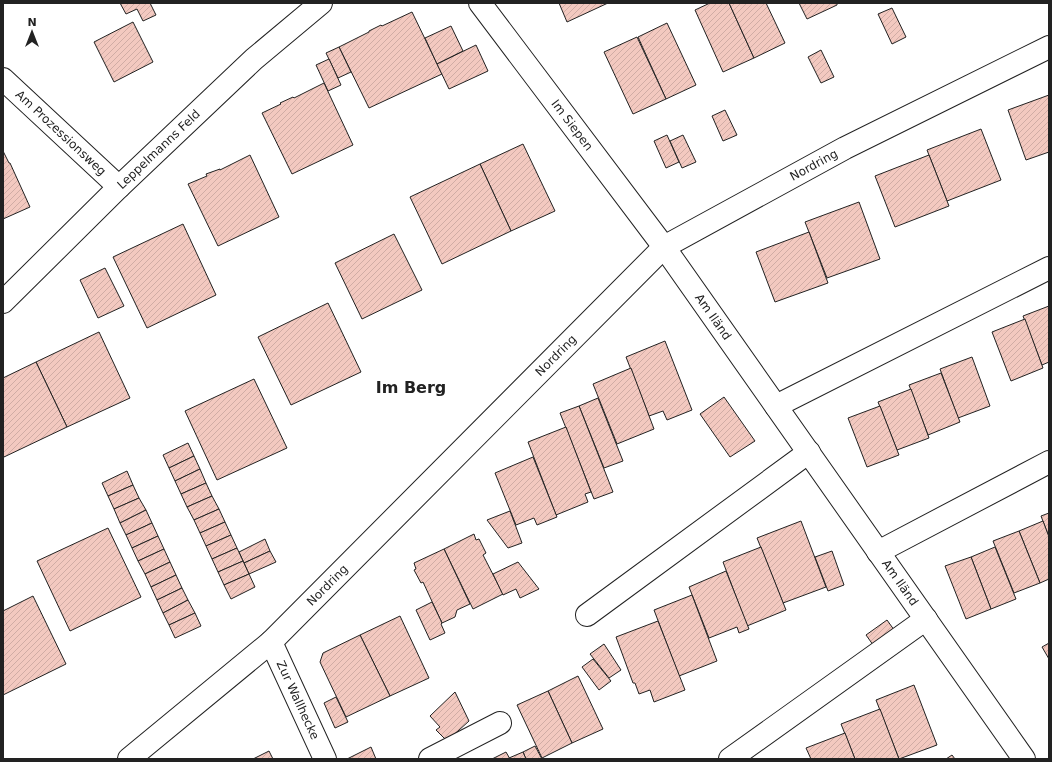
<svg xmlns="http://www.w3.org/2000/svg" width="1052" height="762" viewBox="0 0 1052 762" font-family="'DejaVu Sans',sans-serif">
  <defs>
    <pattern id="building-hatch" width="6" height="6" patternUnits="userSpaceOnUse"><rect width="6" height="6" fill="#f3c9c0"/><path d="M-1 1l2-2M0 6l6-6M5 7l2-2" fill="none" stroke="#d0aca5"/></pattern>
  </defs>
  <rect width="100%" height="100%" fill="#fff"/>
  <g fill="url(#building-hatch)" stroke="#222">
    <path d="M120,3H150L156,15L143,21L137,9L126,14Z"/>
    <path d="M559,3H608L567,22Z"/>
    <path d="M710,3H729L754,58L723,72L695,10Z"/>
    <path d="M729,3H766L785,43L754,58Z"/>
    <path d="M799,3H837V5L807,19Z"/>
    <path d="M892,8L906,37L892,44L878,14Z"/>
    <path d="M412,12L442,74L369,108L339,47L369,32V31L381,25L382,26Z"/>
    <path d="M133,22L153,62L114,82L94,42Z"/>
    <path d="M667,23L696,85L666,99L638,37Z"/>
    <path d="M451,26L463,51L437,64L425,38Z"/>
    <path d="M637,37L666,99L633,114L604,52Z"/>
    <path d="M476,45L488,71L449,89L437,64Z"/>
    <path d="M339,47L351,72L338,78L326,53Z"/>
    <path d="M821,50L834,77L821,83L808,57Z"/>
    <path d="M329,59L341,85L328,91L316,65Z"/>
    <path d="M324,83L353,145L292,174L262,113L281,104L280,103L293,97L294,98Z"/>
    <path d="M1049,95V152L1026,160L1008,110Z"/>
    <path d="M725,110L737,135L723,141L712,116Z"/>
    <path d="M981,129L1001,180L947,201L927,150Z"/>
    <path d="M667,135L679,162L666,168L654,141Z"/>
    <path d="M683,135L696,162L682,168L670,141Z"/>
    <path d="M523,144L555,211L511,231L480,164Z"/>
    <path d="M3,151L9,163H10L30,207L3,219Z"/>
    <path d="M250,155L279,217L218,246L188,184L207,176L206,174L220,169V170Z"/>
    <path d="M929,155L949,206L895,227L875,176Z"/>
    <path d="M480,164L511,231L442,264L410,197Z"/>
    <path d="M859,202L880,259L827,278L805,222Z"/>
    <path d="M183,224L216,295L147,328L113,257Z"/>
    <path d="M809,232L828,283L775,302L756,252Z"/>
    <path d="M394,234L422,290L362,319L335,263Z"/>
    <path d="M105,268L124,306L98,318L80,280Z"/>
    <path d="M328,303L361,372L291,405L258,337Z"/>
    <path d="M1049,306V362L1042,365L1023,316Z"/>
    <path d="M1025,319L1043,368L1011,381L992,332Z"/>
    <path d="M99,332L130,398L67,427L36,362Z"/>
    <path d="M665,341L692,410L667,420L663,411L649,416L626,357Z"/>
    <path d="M972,357L990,406L958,418L940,369Z"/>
    <path d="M36,362L67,427L4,457L3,454V378Z"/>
    <path d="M631,368L654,429L617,444L593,384Z"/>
    <path d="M941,373L960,422L928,435L909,385Z"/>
    <path d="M254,379L287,448L217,480L185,411Z"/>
    <path d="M911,389L929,438L897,450L878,402Z"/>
    <path d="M724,397L755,441L730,457L700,414Z"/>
    <path d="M598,398L623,461L604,468L579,406Z"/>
    <path d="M579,406L613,492L594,499L560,413Z"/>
    <path d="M880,406L899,455L867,467L848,418Z"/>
    <path d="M566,427L591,492L585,494L588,502L556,515L528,442Z"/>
    <path d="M188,443L194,456L169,468L163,455Z"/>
    <path d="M194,456L200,469L175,481L169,468Z"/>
    <path d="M533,457L557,517L537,525L534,518L516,525L495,473Z"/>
    <path d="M200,469L206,483L181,494L175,481Z"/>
    <path d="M127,471L133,485L108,496L102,483Z"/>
    <path d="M206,483L212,496L187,507L181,494Z"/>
    <path d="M133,485L139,498L114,509L108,496Z"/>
    <path d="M212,496L219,509L194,520L187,507Z"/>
    <path d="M139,498L146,510L120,523L114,509Z"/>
    <path d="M219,509L225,522L200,533L194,520Z"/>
    <path d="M146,510L152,523L126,535L120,523Z"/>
    <path d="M510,511L522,543L508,548L487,520Z"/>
    <path d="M1049,513V537L1041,516Z"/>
    <path d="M801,521L826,587L783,603L757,538Z"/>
    <path d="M1043,521L1049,537V579L1040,583L1019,531Z"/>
    <path d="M225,522L231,535L206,546L200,533Z"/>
    <path d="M152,523L158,536L132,548L126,535Z"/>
    <path d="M108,528L141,597L70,631L37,561Z"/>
    <path d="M1019,531L1040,583L1014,593L993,541Z"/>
    <path d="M474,534L476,540L479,539L486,553L483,555L503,594L473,609L444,549Z"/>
    <path d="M231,535L237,548L212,559L206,546Z"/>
    <path d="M158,536L164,549L138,561L132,548Z"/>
    <path d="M265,539L270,551L244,563L239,552Z"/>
    <path d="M761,547L786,610L747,626L723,562Z"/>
    <path d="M995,547L1016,599L991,609L971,557Z"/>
    <path d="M237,548L243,561L218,572L212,559Z"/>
    <path d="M164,549L170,562L145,574L138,561Z"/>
    <path d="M444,549L470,604L457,610L455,617L442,623L423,582L421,583L414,570L416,569L414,563Z"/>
    <path d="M270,551L276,562L249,574L244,563Z"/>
    <path d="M832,551L844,585L828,591L815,557Z"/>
    <path d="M971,557L991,609L966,619L945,566Z"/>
    <path d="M243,561L249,574L224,585L218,572Z"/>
    <path d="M170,562L176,575L151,587L145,574Z"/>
    <path d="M518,562L539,589L520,598L516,589L503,595L493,574Z"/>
    <path d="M726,571L749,629L739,633L737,627L709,638L689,587Z"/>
    <path d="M249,574L255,587L231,599L224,585Z"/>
    <path d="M176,575L182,588L157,600L151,587Z"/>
    <path d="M182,588L188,600L163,613L157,600Z"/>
    <path d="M692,595L717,661L679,676L654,610Z"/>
    <path d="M33,596L66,664L3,695V611Z"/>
    <path d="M188,600L195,613L169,625L163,613Z"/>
    <path d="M432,602L442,623L441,624L445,633L430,640L416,610Z"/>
    <path d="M195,613L201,626L175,638L169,625Z"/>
    <path d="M400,616L429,678L390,696L360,635Z"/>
    <path d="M887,620L897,634L876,649L866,635Z"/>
    <path d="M658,621L685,690L654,702L650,690L639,694L635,683H633L616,637Z"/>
    <path d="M360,635L390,696L346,717L320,662L323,653Z"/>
    <path d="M1049,643V659L1042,647Z"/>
    <path d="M604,644L621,670L609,678L590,654Z"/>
    <path d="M593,659L611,681L599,690L582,667Z"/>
    <path d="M578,676L603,729L572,743L548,691Z"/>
    <path d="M914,685L937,745L899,759L876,700Z"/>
    <path d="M548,691L572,743L542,758L517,705Z"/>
    <path d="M455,692L469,721L447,741L436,730L440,727L430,716Z"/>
    <path d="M336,697L348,722L335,728L324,703Z"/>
    <path d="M880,709L899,759H855L841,724Z"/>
    <path d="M845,733L855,759H811L806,748Z"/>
    <path d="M535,746L542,759H526L523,752Z"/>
    <path d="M371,747L376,759H347Z"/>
    <path d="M269,751L273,759H253Z"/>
    <path d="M506,752L510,759H492Z"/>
    <path d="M523,752L526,759H510L509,758Z"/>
    <path d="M952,755L955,759H946Z"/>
  </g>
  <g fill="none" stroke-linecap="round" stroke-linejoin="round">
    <defs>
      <g id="minor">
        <path id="s1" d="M480,3L664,247L1024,759"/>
        <path id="s2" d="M3,79L119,187"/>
        <path id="s3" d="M3,302L119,187L254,59L321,3"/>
        <path d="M776,406L1049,268"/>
        <path d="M878,552L1049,462"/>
        <path d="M587,615L809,452"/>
        <path id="s4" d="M271,642L325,759"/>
        <path id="s5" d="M129,759L271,642L664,247L845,148L1049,47"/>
        <path d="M430,759L500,723"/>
        <path d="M730,759L926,619"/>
      </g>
    </defs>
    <use href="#minor" stroke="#222" stroke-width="24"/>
    <use href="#minor" stroke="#fff" stroke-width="22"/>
  </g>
  <g text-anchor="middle" stroke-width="3" stroke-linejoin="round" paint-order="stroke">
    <g font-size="12" fill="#222" stroke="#fff">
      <text dy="4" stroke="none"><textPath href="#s1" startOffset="153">Im Siepen</textPath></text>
      <text dy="4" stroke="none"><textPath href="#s2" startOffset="79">Am Prozessionsweg</textPath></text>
      <text dy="4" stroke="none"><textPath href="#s3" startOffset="218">Leppelmanns Feld</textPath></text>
      <text dy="4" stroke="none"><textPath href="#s5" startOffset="912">Nordring</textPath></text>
      <text dy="4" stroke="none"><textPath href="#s1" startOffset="391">Am Iländ</textPath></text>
      <text dy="4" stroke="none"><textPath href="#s5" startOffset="588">Nordring</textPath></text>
      <text dy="4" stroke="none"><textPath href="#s1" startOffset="716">Am Iländ</textPath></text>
      <text dy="4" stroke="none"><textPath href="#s5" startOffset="264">Nordring</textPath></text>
      <text dy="4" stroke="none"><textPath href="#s4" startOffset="64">Zur Wallhecke</textPath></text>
    </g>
    <g font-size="16" font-weight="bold" fill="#222" stroke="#fff">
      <text x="411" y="393">Im Berg</text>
    </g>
  </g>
  <rect width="1052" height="762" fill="none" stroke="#222222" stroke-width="8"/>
  <g transform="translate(32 32)" stroke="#ffffff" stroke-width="3" paint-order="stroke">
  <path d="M0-3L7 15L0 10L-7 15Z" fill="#222222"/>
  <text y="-6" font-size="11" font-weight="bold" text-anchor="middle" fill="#222222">N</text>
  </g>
</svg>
